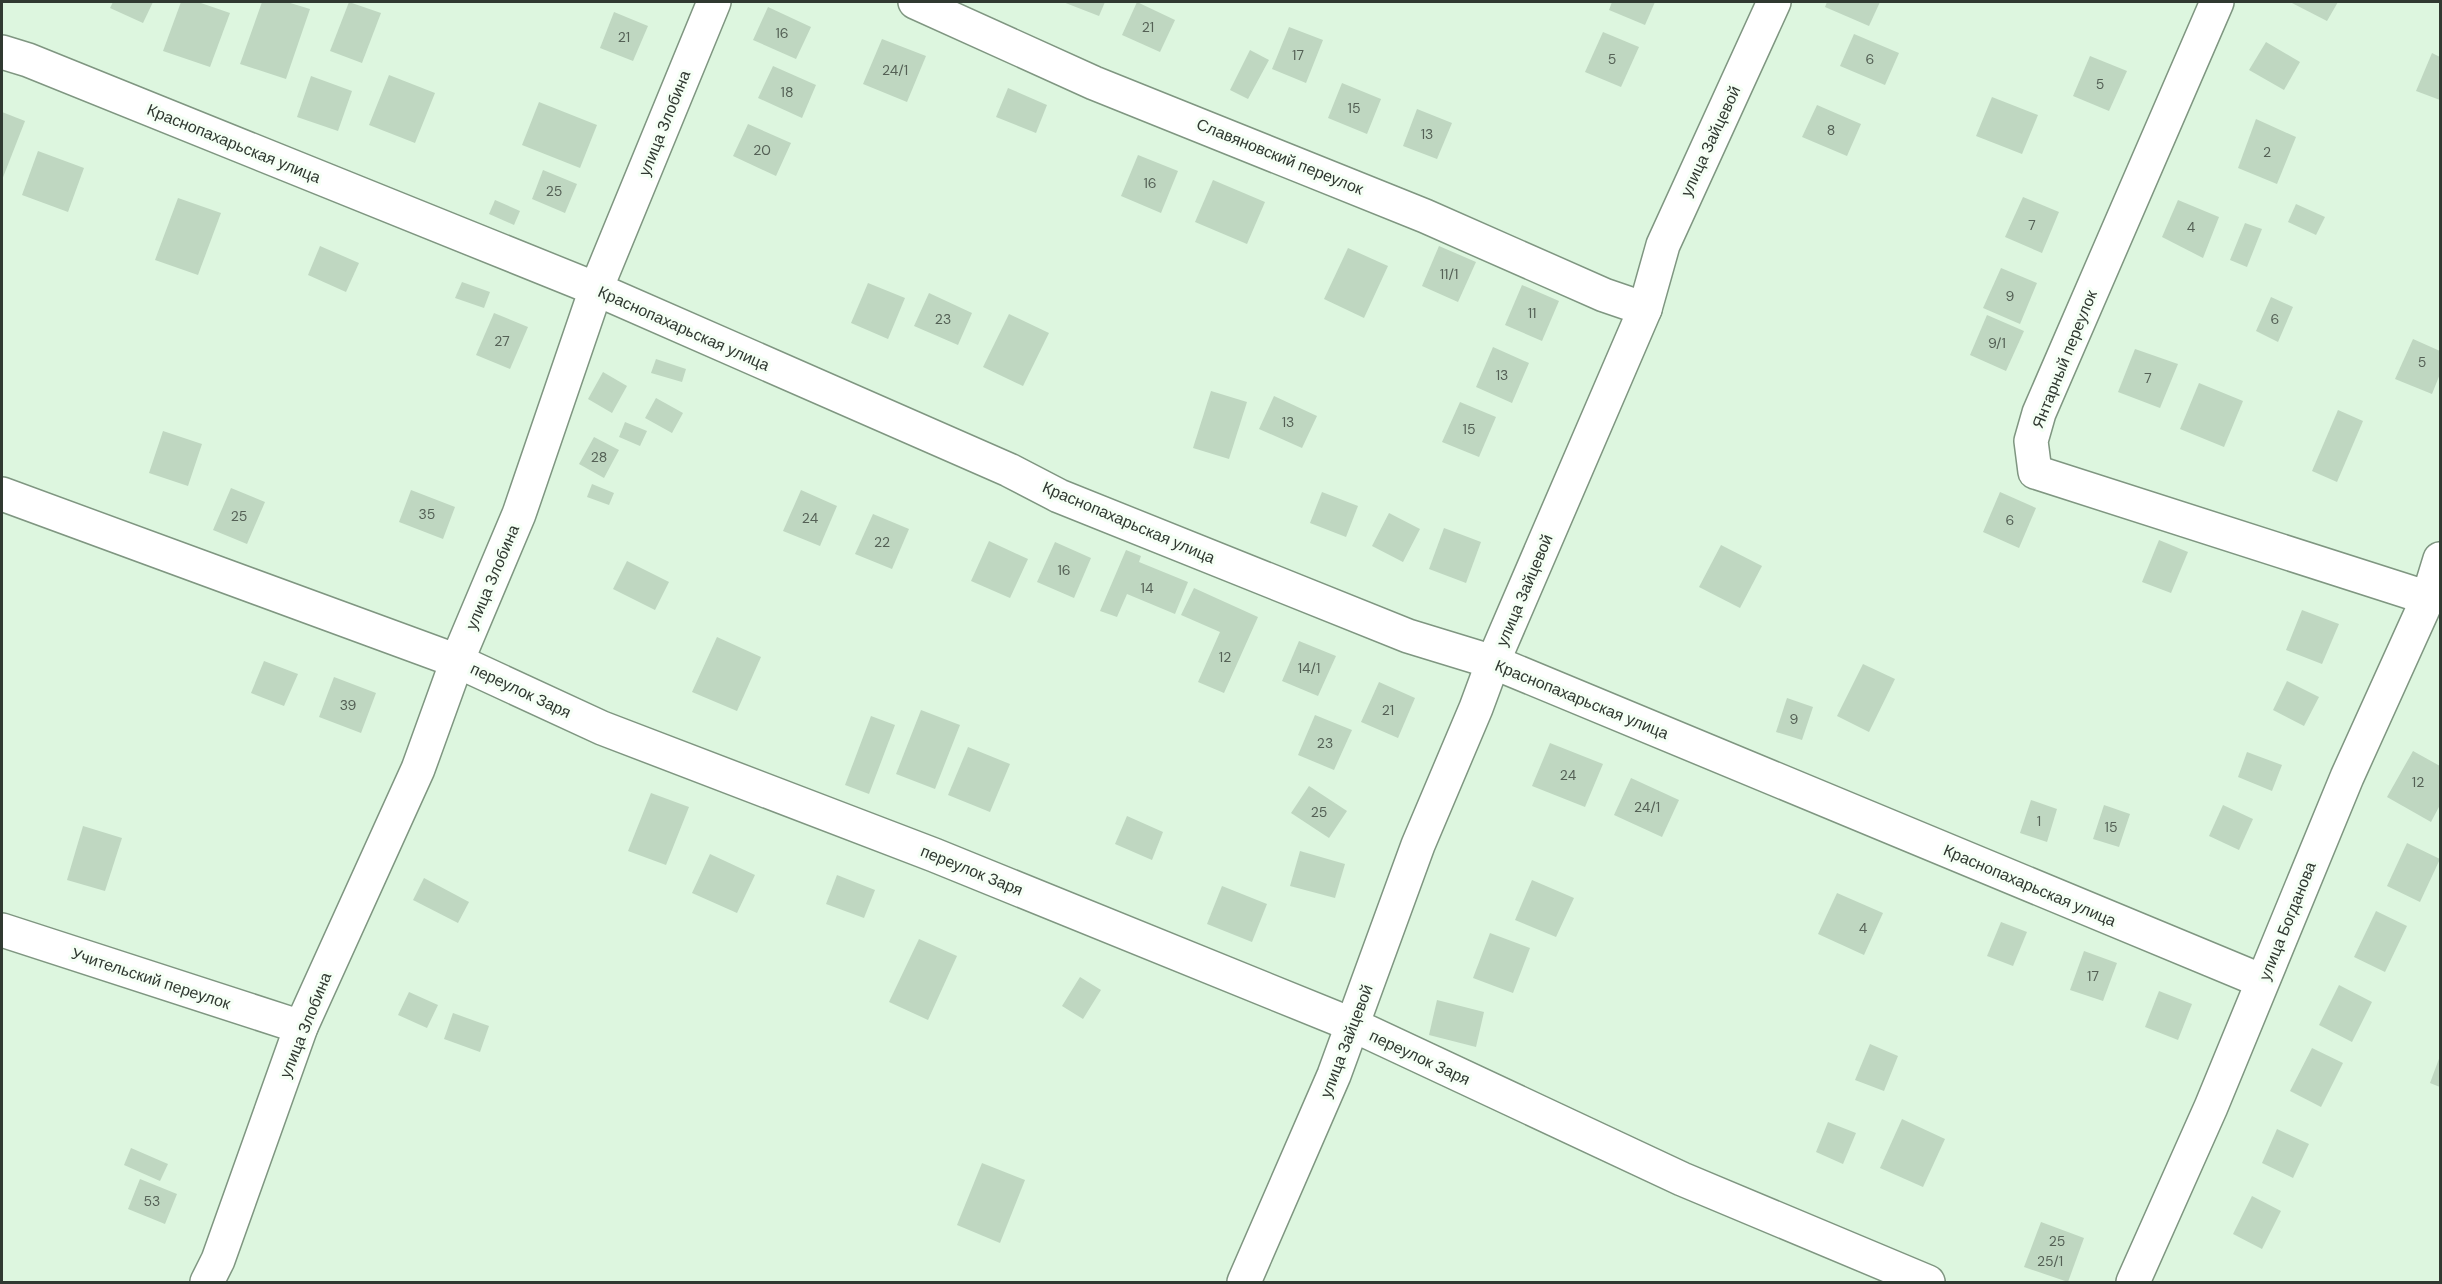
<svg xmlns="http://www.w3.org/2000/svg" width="2442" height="1284" viewBox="0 0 2442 1284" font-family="'DM Sans',sans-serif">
  <rect width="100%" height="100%" fill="#ddf6df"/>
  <g fill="#bfd7c1">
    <path d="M113,2H153L143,23L110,8Z"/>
    <path d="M181,2H198L230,13L210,67L163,51Z"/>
    <path d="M262,2H287L310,9L286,79L240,64Z"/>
    <path d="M349,2L381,13L362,63L330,51Z"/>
    <path d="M1063,2H1105L1099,16Z"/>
    <path d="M1137,2L1175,20L1160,52L1122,35Z"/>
    <path d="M1612,2H1655L1645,25L1609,10Z"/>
    <path d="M1827,2H1880L1869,26L1825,7Z"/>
    <path d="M2290,2H2338L2327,21Z"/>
    <path d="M768,7L811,27L796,59L753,40Z"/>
    <path d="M614,12L648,26L633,61L600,48Z"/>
    <path d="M1289,27L1323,40L1306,83L1272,69Z"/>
    <path d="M1603,32L1639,47L1621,87L1585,72Z"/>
    <path d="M1854,34L1899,53L1885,85L1840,66Z"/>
    <path d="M882,39L926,56L907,102L863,84Z"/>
    <path d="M2266,42L2300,62L2284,90L2249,70Z"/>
    <path d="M1250,50L1269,60L1248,99L1230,90Z"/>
    <path d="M2432,53L2440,57V100L2416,91Z"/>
    <path d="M2090,56L2127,71L2109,111L2073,96Z"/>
    <path d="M773,66L816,85L802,118L758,98Z"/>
    <path d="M389,75L435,93L415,143L369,125Z"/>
    <path d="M311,76L352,91L338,131L297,117Z"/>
    <path d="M1342,83L1381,99L1367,134L1328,118Z"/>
    <path d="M1008,88L1047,105L1036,133L996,117Z"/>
    <path d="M1992,97L2038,115L2022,154L1976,136Z"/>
    <path d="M539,102L597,125L580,168L522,145Z"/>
    <path d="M1817,105L1861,124L1847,156L1802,137Z"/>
    <path d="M1417,109L1452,123L1437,159L1403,146Z"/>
    <path d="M2,112L25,121L2,180Z"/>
    <path d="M2256,119L2296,137L2277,184L2238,168Z"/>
    <path d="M748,124L791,143L776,176L733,156Z"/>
    <path d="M38,151L84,168L68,212L22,195Z"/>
    <path d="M1138,155L1178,171L1161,213L1121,196Z"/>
    <path d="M543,170L577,184L565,213L532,199Z"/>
    <path d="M1213,180L1265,202L1247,244L1195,222Z"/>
    <path d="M2023,197L2059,212L2042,253L2005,237Z"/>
    <path d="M178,198L221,213L198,275L155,260Z"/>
    <path d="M495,200L520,211L514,225L489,214Z"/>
    <path d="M2178,200L2219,217L2203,258L2162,237Z"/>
    <path d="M2296,204L2325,217L2316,235L2288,222Z"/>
    <path d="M2245,223L2262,229L2247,267L2230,260Z"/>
    <path d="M320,246L359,263L346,292L308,275Z"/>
    <path d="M1439,246L1476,262L1458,302L1422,286Z"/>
    <path d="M1348,248L1388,266L1364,318L1324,299Z"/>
    <path d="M2001,268L2037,283L2020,324L1983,308Z"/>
    <path d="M462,282L490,292L484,308L455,298Z"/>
    <path d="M868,283L905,298L888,339L851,323Z"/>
    <path d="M1522,285L1559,301L1542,341L1505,325Z"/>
    <path d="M929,293L972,313L958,345L914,326Z"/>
    <path d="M2271,297L2293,307L2278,342L2256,331Z"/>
    <path d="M494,313L528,327L510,369L476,355Z"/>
    <path d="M1009,314L1049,333L1023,386L983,367Z"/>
    <path d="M1987,315L2024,331L2006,371L1970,355Z"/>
    <path d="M2413,339L2440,351V374L2432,394L2395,379Z"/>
    <path d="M1493,347L1529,363L1512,403L1476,387Z"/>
    <path d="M2135,349L2178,364L2160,408L2118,392Z"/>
    <path d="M656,359L686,369L682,382L651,373Z"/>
    <path d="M603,372L627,386L612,413L588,399Z"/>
    <path d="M2199,383L2243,401L2224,447L2180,429Z"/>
    <path d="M1211,391L1247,402L1229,459L1193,448Z"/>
    <path d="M1274,396L1317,416L1302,448L1259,429Z"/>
    <path d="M656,398L683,413L672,433L645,418Z"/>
    <path d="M1460,402L1496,417L1479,457L1442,442Z"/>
    <path d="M2338,410L2363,421L2337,482L2312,471Z"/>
    <path d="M625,422L647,431L640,446L619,437Z"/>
    <path d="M163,431L202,444L188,486L149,473Z"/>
    <path d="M594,437L619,450L604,478L579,464Z"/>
    <path d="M592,484L614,493L609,505L587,497Z"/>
    <path d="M231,488L265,502L247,544L213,530Z"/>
    <path d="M411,490L455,507L443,539L399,522Z"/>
    <path d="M801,490L837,506L820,546L783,531Z"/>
    <path d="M1322,492L1358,506L1346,537L1310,523Z"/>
    <path d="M2000,492L2036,508L2019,548L1983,532Z"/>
    <path d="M1389,513L1420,529L1403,562L1372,546Z"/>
    <path d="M873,514L909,529L892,569L855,554Z"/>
    <path d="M1444,528L1481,542L1466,583L1429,569Z"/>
    <path d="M2159,540L2188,552L2171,593L2142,582Z"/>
    <path d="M989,541L1028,559L1010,598L971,581Z"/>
    <path d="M1055,542L1091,558L1074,598L1037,582Z"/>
    <path d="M1721,545L1762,566L1740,608L1699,587Z"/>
    <path d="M1126,550L1141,556L1139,562L1188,582L1175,614L1127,594L1117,617L1100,611Z"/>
    <path d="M627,561L669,582L655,610L613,589Z"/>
    <path d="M1194,588L1258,617L1224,693L1198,682L1220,632L1181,615Z"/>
    <path d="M2302,610L2339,624L2322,664L2286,650Z"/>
    <path d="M717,637L761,657L737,711L692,692Z"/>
    <path d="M1299,641L1336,656L1318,696L1282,681Z"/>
    <path d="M264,661L298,674L284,706L251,693Z"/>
    <path d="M1863,664L1895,679L1869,732L1837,716Z"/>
    <path d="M334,677L376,693L361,733L319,717Z"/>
    <path d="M2287,681L2319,697L2304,726L2273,710Z"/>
    <path d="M1379,682L1415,698L1398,738L1361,722Z"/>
    <path d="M1787,698L1813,707L1802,740L1776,732Z"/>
    <path d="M921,710L960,725L935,789L896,774Z"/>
    <path d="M1315,715L1352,730L1334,770L1298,755Z"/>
    <path d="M871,716L895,725L869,794L845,785Z"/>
    <path d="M1550,743L1603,764L1585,807L1532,786Z"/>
    <path d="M968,747L1010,764L990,812L948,795Z"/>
    <path d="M2413,751L2440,766V805L2431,822L2387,797Z"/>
    <path d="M2247,752L2282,765L2272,791L2238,777Z"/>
    <path d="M1631,778L1679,800L1662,837L1614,815Z"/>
    <path d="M1309,786L1347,811L1329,838L1291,813Z"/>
    <path d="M651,793L689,807L666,865L628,851Z"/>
    <path d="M2031,800L2057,809L2047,842L2020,833Z"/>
    <path d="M2104,805L2130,814L2119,847L2093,839Z"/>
    <path d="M2223,805L2253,819L2239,850L2209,836Z"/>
    <path d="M1127,816L1163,832L1152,860L1115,844Z"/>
    <path d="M83,826L122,838L105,891L67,880Z"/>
    <path d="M2407,843L2440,859L2420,902L2387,886Z"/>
    <path d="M1300,851L1345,864L1335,898L1290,886Z"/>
    <path d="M710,854L755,875L737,913L692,893Z"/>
    <path d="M837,875L875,890L864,918L826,904Z"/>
    <path d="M424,878L469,902L458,923L413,900Z"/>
    <path d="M1532,880L1574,898L1556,937L1515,920Z"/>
    <path d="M1222,886L1267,904L1252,942L1207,924Z"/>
    <path d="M1837,893L1883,913L1864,955L1818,934Z"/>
    <path d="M2376,911L2407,926L2385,972L2354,957Z"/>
    <path d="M2001,922L2027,932L2013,966L1987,956Z"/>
    <path d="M1490,933L1530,948L1513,993L1473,978Z"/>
    <path d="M919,939L957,956L928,1020L889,1002Z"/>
    <path d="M2084,951L2117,963L2103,1001L2070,990Z"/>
    <path d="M1080,977L1101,990L1083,1019L1062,1006Z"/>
    <path d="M2339,985L2372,1002L2352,1042L2319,1025Z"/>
    <path d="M2159,991L2192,1004L2178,1040L2145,1027Z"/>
    <path d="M409,992L438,1005L427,1028L398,1015Z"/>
    <path d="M1437,1000L1484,1012L1476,1047L1429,1035Z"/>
    <path d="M453,1013L489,1026L480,1052L444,1039Z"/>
    <path d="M1870,1044L1898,1056L1884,1091L1855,1080Z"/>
    <path d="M2312,1048L2343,1063L2321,1107L2290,1091Z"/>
    <path d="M2440,1056V1087L2430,1083Z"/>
    <path d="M1902,1119L1945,1139L1923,1187L1880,1168Z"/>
    <path d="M1828,1122L1856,1133L1843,1164L1816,1152Z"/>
    <path d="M2277,1129L2309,1144L2293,1178L2262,1163Z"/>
    <path d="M131,1148L168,1164L160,1181L124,1165Z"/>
    <path d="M982,1163L1025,1180L1000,1243L957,1225Z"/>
    <path d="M140,1179L177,1194L165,1224L128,1209Z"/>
    <path d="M2252,1196L2281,1211L2262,1249L2233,1234Z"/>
    <path d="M2041,1222L2084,1238L2068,1282L2024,1267Z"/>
  </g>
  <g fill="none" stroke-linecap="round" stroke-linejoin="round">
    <defs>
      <g id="minor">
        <path d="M915,2L1094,83L1425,216L1604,295L1645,309"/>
        <path d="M2217,2L2039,413L2031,441L2035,472L2428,598"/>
        <path d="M2,52L28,60L596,289L1009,470L1059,496L1408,636L1493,662L2262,981"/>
        <path d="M2,494L457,661L602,728L934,855L1353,1025L1682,1179L1928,1282"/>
        <path d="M2,930L301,1027"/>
        <path d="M207,1282L218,1260L301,1027L418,769L457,661L519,514L596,289L714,2"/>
        <path d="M1244,1282L1334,1075L1418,845L1476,708L1493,662L1645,309L1663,245L1774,2"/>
        <path d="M2133,1282L2211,1107L2347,777L2428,598L2440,559"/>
      </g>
    </defs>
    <use href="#minor" stroke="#7f9681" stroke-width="36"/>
    <use href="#minor" stroke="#fff" stroke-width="33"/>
  </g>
  <g text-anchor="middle" stroke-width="6" stroke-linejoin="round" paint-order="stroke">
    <g font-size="14" fill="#546055">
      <text x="1148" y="32">21</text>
      <text x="782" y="38">16</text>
      <text x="624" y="42">21</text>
      <text x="1298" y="60">17</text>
      <text x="1612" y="64">5</text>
      <text x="1870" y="64">6</text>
      <text x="895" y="75">24/1</text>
      <text x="2100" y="89">5</text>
      <text x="787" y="97">18</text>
      <text x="1354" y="113">15</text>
      <text x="1831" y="135">8</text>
      <text x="1427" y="139">13</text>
      <text x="762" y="155">20</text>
      <text x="2267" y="157">2</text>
      <text x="1150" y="188">16</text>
      <text x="554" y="196">25</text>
      <text x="2032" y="230">7</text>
      <text x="2191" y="232">4</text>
      <text x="1449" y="279">11/1</text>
      <text x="2010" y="301">9</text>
      <text x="1532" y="318">11</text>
      <text x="943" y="324">23</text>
      <text x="2275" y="324">6</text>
      <text x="502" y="346">27</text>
      <text x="1997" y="348">9/1</text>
      <text x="2422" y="367">5</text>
      <text x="1502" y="380">13</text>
      <text x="2148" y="383">7</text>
      <text x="1288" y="427">13</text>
      <text x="1469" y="434">15</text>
      <text x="599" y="462">28</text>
      <text x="427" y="519">35</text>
      <text x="239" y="521">25</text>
      <text x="810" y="523">24</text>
      <text x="2010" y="525">6</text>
      <text x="882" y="547">22</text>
      <text x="1064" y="575">16</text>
      <text x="1147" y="593">14</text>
      <text x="1225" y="662">12</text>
      <text x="1309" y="673">14/1</text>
      <text x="348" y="710">39</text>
      <text x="1388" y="715">21</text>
      <text x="1794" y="724">9</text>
      <text x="1325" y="748">23</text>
      <text x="1568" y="780">24</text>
      <text x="2418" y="787">12</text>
      <text x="1647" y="812">24/1</text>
      <text x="1319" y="817">25</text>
      <text x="2039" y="826">1</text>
      <text x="2111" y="832">15</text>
      <text x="1863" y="933">4</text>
      <text x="2093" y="981">17</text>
      <text x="152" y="1206">53</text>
      <text x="2057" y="1246">25</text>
      <text x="2050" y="1266">25/1</text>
    </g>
    <g font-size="16" fill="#303931" stroke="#f5fff5">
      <text transform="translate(664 123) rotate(-68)" y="6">улица Злобина</text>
      <text transform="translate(1710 141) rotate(-65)" y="6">улица Зайцевой</text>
      <text transform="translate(234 143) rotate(22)" y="6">Краснопахарьская улица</text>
      <text transform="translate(1280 156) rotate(22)" y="6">Славяновский переулок</text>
      <text transform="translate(684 328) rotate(24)" y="6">Краснопахарьская улица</text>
      <text transform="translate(2064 359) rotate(-68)" y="6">Янтарный переулок</text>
      <text transform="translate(1129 522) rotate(23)" y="6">Краснопахарьская улица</text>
      <text transform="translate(492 577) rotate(-67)" y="6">улица Злобина</text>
      <text transform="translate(1524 590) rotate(-67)" y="6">улица Зайцевой</text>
      <text transform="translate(521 690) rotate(25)" y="6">переулок Заря</text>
      <text transform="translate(1582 699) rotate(22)" y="6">Краснопахарьская улица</text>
      <text transform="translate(972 870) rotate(22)" y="6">переулок Заря</text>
      <text transform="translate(2030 885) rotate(23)" y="6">Краснопахарьская улица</text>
      <text transform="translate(2287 921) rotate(-68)" y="6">улица Богданова</text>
      <text transform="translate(151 978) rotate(18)" y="6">Учительский переулок</text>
      <text transform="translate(305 1025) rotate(-68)" y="6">улица Злобина</text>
      <text transform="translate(1346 1041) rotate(-69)" y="6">улица Зайцевой</text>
      <text transform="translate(1420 1057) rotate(25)" y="6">переулок Заря</text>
    </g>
  </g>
  <rect width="2442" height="1284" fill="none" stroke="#303931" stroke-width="6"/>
</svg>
